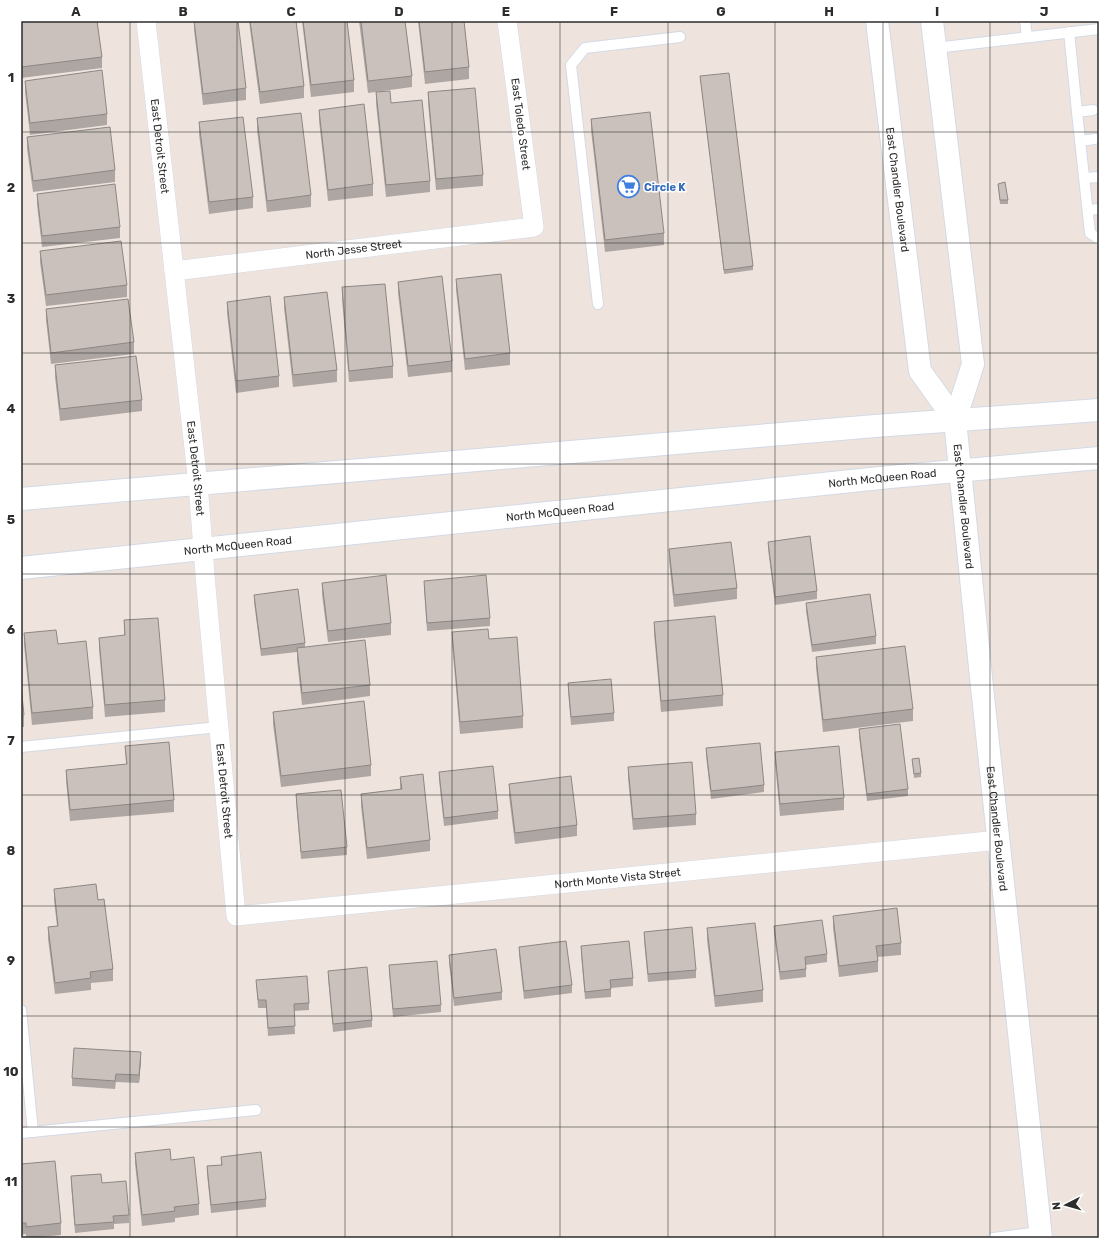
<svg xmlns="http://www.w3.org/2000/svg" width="1120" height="1259" viewBox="0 0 1120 1259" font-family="Rubik,sans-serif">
  <rect width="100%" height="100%" fill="#efe4dd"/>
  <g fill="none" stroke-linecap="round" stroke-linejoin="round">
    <defs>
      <g id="service">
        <path d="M1025,21L1027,37"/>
        <path d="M1069,32L1077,112"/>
        <path d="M935,48L1099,29"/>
        <path d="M1093,110L1077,112L1090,233L1099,239"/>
        <path d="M1080,141L1095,139"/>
        <path d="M1084,178L1098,177"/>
        <path d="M1088,210L1099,209"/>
        <path d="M598,304L571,65L585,48L680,37"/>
        <path d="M21,747L219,727"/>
        <path d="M21,1010L33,1132"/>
        <path d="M21,1133L256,1110"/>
        <path d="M993,1238L1041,1232"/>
      </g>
      <g id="minor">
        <path id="s1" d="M146,21L198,484L206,587L236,916L999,840"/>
        <path id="s2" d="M174,271L534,227L507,21"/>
      </g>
      <g id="secondary">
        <path id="s3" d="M877,21L920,371L955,420"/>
        <path id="s4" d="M932,21L973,364L955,420L982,687L1041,1238"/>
        <path d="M21,499L875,426L1099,410"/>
        <path id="s5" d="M21,568L890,477L1099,458"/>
      </g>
    </defs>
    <use href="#service" stroke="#d2dae6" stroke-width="12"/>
    <use href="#minor" stroke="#d2dae6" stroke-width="20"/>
    <use href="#secondary" stroke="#d2dae6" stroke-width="24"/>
    <use href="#service" stroke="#fff" stroke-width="10"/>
    <use href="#minor" stroke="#fff" stroke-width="19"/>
    <use href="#secondary" stroke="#fff" stroke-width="22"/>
  </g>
  <g fill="#aea6a3">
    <path d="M21,21H97L102,57V68L21,78Z"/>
    <path d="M194,21L246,88V100L203,105L194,30Z"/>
    <path d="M249,21H296L304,86V98L260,104Z"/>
    <path d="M302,21H347L354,80V92L311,97Z"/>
    <path d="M359,21H405L412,76V87L368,93Z"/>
    <path d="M418,21H464L469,67V79L425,84Z"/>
    <path d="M700,76L753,266V270L724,274Z"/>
    <path d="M25,81L107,114V125L30,135L25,92Z"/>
    <path d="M376,92L391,103L430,181V192L386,197L376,104Z"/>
    <path d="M428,92L483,175V186L436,190L428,103Z"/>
    <path d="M319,110L373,184V196L328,201L319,121Z"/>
    <path d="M257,118L311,195V207L267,212L257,130Z"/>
    <path d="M591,119L664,233V245L605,252L591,130Z"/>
    <path d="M199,122L253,197V208L209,214L199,134Z"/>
    <path d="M27,137L115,170V182L33,192L27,149Z"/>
    <path d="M998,184L1008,200V204H1000Z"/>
    <path d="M37,194L120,227V238L42,247L37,205Z"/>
    <path d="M40,251L127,285V297L46,306L40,262Z"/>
    <path d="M456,279L510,353V365L465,370L456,290Z"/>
    <path d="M398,282L452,361V372L408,377L398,293Z"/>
    <path d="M342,287L393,366V378L349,382L342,299Z"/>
    <path d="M284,297L337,370V382L293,387L284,308Z"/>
    <path d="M227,302L279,376V387L236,393L227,313Z"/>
    <path d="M46,309L134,342V354L51,364L46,320Z"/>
    <path d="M55,365L142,400V411L60,421L55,377Z"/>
    <path d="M768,542L817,591V599L775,605L768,549Z"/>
    <path d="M669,549L737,588V599L674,607L669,561Z"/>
    <path d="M424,581L490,618V626L427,631L424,588Z"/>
    <path d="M322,583L391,623V635L328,642L322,594Z"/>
    <path d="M254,595L305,643V647L370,685V696L302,705L297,660V652L261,656L254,602Z"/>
    <path d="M806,603L876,636V644L812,652L806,611Z"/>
    <path d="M124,620L165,700V712L105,717L99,649V638L124,636Z"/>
    <path d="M654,622L723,695V706L661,712L654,633Z"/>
    <path d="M452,632L489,639L523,716V728L460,734L452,644Z"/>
    <path d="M24,633L58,644L93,707V719L32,725L24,645Z"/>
    <path d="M816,657L913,709V721L823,732L816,668Z"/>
    <path d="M568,683L614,713V721L571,725L568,691Z"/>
    <path d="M21,686L24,715V727H21Z"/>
    <path d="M273,712L371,765V776L281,787L273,724Z"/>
    <path d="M859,729L908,789V796L867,801L859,737Z"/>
    <path d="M125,746L174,800V812L70,821L66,781V770L126,764Z"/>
    <path d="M706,748L764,785V792L711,799L706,756Z"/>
    <path d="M775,752L844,798V810L780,816L775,763Z"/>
    <path d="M912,759L921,773V777L914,778Z"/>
    <path d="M628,767L696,814V825L633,830L628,778Z"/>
    <path d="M439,772L498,811V819L444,826L439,780Z"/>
    <path d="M400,777L430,840V851L367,859L361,806V794L400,789Z"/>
    <path d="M509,784L577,825V836L515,844L509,796Z"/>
    <path d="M296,794L347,847V855L301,859L296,802Z"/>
    <path d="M54,889L98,900L113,969V981L91,983V990L55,994L48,939V927L57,926L54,900Z"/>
    <path d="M833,916L901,943V955L878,957V972L839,977L833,928Z"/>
    <path d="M774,926L827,954V962L806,965V977L780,980L774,934Z"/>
    <path d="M707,928L763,990V1002L715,1007L707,940Z"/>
    <path d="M644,932L696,970V978L648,982L644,940Z"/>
    <path d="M581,946L633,978V986L611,988V997L585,999L581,954Z"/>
    <path d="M519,947L572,985V993L524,999L519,955Z"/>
    <path d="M449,955L502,992V1000L454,1006L449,963Z"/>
    <path d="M389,965L441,1005V1012L393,1017L389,973Z"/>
    <path d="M328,971L372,1020V1027L333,1032L328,978Z"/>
    <path d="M256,980L309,1003V1010L294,1011L295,1034L268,1036L266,1008H258Z"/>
    <path d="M141,1060L139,1083L116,1082L115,1089L72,1086V1078Z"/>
    <path d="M135,1153L171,1160L199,1204V1215L175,1218V1222L142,1226L135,1164Z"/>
    <path d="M221,1157L266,1199V1207L211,1213L207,1174V1166L221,1165Z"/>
    <path d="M21,1164L61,1223V1235L32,1238H26V1234L21,1235Z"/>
    <path d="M71,1176L102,1183L129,1215V1223L114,1224V1229L75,1233L71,1184Z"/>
  </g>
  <path fill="#8d8784" d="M141,1052V1060L139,1083V1075Z"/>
  <g fill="#cac1bd" stroke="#8d8784">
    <path d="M31,21H97L102,57L21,67V22Z"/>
    <path d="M194,21H238L246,88L203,94Z"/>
    <path d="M250,21H296L304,86L260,92Z"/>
    <path d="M303,21H347L354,80L311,85Z"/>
    <path d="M361,21H405L412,76L368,81Z"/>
    <path d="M419,21H464L469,67L425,72Z"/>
    <path d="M102,70L107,114L30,123L25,81Z"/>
    <path d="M729,73L753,266L724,270L700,76Z"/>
    <path d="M475,88L483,175L436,179L428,92Z"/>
    <path d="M390,91L391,103L422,100L430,181L386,185L376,92Z"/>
    <path d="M364,104L373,184L328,190L319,110Z"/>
    <path d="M650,112L664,233L605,240L591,119Z"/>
    <path d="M301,113L311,195L267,201L257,118Z"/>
    <path d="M243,117L253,197L209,202L199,122Z"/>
    <path d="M110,127L115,170L33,181L27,137Z"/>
    <path d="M1005,182L1008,200H1000L998,184Z"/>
    <path d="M115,184L120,227L42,236L37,194Z"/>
    <path d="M121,241L127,285L46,295L40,251Z"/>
    <path d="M501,274L510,353L465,359L456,279Z"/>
    <path d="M442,276L452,361L408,366L398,282Z"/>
    <path d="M385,284L393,366L349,371L342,287Z"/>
    <path d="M327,292L337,370L293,375L284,297Z"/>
    <path d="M270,296L279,376L236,381L227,302Z"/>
    <path d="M128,299L134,342L51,353L46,309Z"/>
    <path d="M136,356L142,400L60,409L55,365Z"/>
    <path d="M810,536L817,591L775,597L768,542Z"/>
    <path d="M731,542L737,588L674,595L669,549Z"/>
    <path d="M386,575L391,623L328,631L322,583Z"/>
    <path d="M486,575L490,618L427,623L424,581Z"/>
    <path d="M298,589L305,643L261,649L254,595Z"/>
    <path d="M870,594L876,636L812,645L806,603Z"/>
    <path d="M715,616L723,695L661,701L654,622Z"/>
    <path d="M158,618L165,700L105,705L99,638L125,635L124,620Z"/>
    <path d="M488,629L489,639L517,637L523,716L460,722L452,632Z"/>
    <path d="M56,630L58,644L86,641L93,707L32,713L24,633Z"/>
    <path d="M365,640L370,685L302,693L297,648Z"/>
    <path d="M905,646L913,709L823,720L816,657Z"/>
    <path d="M611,679L614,713L571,717L568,683Z"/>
    <path d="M21,686L24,715L21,716Z"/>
    <path d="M364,701L371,765L281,776L273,712Z"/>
    <path d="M900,724L908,789L867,794L859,729Z"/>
    <path d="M169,742L174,800L70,810L66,770L127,764L125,746Z"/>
    <path d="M760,743L764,785L711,791L706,748Z"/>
    <path d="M839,746L844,798L780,804L775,752Z"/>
    <path d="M919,758L921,773L914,774L912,759Z"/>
    <path d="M692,762L696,814L633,819L628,767Z"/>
    <path d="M493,766L498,811L444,818L439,772Z"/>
    <path d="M423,774L430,840L367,848L361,794L402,789L400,777Z"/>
    <path d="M571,776L577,825L515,833L509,784Z"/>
    <path d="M341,790L347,847L301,852L296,794Z"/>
    <path d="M96,884L98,900L104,899L113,969L90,972L91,978L55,983L48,927L58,926L54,889Z"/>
    <path d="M897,908L901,943L876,946L878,961L839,966L833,916Z"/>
    <path d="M822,920L827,954L805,957L806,969L780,972L774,926Z"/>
    <path d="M755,923L763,990L715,996L707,928Z"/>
    <path d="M692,927L696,970L648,974L644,932Z"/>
    <path d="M566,941L572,985L524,991L519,947Z"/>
    <path d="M629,941L633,978L610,980L611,989L585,992L581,946Z"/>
    <path d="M496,949L502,992L454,998L449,955Z"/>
    <path d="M437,961L441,1005L393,1009L389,965Z"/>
    <path d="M367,967L372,1020L333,1024L328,971Z"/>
    <path d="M307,976L309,1003L294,1004L295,1026L268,1028L266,1000H258L256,980Z"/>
    <path d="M74,1048L141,1052L139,1075L116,1074L115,1081L72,1078Z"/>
    <path d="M170,1149L171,1160L194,1157L199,1204L174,1207L175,1211L142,1215L135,1153Z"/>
    <path d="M261,1152L266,1199L211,1205L207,1166L222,1165L221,1157Z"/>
    <path d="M55,1161L61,1223L26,1227V1223H21V1164Z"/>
    <path d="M101,1174L102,1183L126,1181L129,1215L113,1216L114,1222L75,1225L71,1176Z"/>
  </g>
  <path fill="none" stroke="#2c2c2c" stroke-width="1" stroke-opacity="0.55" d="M130,21V1238M237,21V1238M345,21V1238M452,21V1238M560,21V1238M668,21V1238M775,21V1238M883,21V1238M990,21V1238M21,132H1099M21,243H1099M21,353H1099M21,464H1099M21,574H1099M21,685H1099M21,795H1099M21,906H1099M21,1016H1099M21,1127H1099"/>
  <defs>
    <symbol id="supermarket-ring" viewBox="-11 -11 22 22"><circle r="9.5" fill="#fff" stroke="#3f7fe0" stroke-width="1.5"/><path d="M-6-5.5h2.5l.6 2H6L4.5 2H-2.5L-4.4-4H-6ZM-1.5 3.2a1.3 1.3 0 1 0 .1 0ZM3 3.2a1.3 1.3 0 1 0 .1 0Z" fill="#3f7fe0"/></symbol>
  </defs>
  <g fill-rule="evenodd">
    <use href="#supermarket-ring" x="616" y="174" width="25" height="25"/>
  </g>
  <g text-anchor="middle" stroke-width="3" stroke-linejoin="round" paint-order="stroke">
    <g font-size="11" fill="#2c2c2c" stroke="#fff">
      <text transform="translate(521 124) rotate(83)" y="4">East Toledo Street</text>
      <text dy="4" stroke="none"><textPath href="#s1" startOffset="126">East Detroit Street</textPath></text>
      <text dy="4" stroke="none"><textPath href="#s3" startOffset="170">East Chandler Boulevard</textPath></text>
      <text dy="4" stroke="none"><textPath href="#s2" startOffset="181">North Jesse Street</textPath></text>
      <text dy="4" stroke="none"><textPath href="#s1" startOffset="450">East Detroit Street</textPath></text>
      <text dy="4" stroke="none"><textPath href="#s5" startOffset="866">North McQueen Road</textPath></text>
      <text dy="4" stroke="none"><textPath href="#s4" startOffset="491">East Chandler Boulevard</textPath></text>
      <text dy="4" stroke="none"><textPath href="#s5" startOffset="542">North McQueen Road</textPath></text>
      <text dy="4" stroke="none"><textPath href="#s5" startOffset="218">North McQueen Road</textPath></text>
      <text dy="4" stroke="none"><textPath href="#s1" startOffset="774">East Detroit Street</textPath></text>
      <text dy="4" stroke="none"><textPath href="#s4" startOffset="815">East Chandler Boulevard</textPath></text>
      <text dy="4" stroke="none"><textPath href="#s1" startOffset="1283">North Monte Vista Street</textPath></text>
    </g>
    <g font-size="11" font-weight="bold" fill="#366cbe" stroke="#fff" text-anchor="start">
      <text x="644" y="191">Circle K</text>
    </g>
  </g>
  <rect width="1120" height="1259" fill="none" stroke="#ffffff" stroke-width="44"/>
  <g transform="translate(1066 1205) rotate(264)" stroke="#ffffff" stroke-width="3" paint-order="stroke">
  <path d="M0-3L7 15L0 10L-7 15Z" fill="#2c2c2c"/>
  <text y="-6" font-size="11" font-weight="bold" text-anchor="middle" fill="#2c2c2c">N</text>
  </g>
  <rect x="22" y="22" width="1076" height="1215" fill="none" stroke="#2c2c2c" stroke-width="1.5"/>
  <g font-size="13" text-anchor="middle" font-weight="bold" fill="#2c2c2c">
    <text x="76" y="16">A</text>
    <text x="183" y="16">B</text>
    <text x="291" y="16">C</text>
    <text x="399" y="16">D</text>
    <text x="506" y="16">E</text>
    <text x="614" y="16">F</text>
    <text x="721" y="16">G</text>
    <text x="829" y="16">H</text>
    <text x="937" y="16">I</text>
    <text x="1044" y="16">J</text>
    <text x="11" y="82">1</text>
    <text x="11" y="192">2</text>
    <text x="11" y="303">3</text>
    <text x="11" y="413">4</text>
    <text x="11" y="524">5</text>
    <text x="11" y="634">6</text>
    <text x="11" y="745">7</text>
    <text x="11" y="855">8</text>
    <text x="11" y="965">9</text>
    <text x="11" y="1076">10</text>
    <text x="11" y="1186">11</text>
  </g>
</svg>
